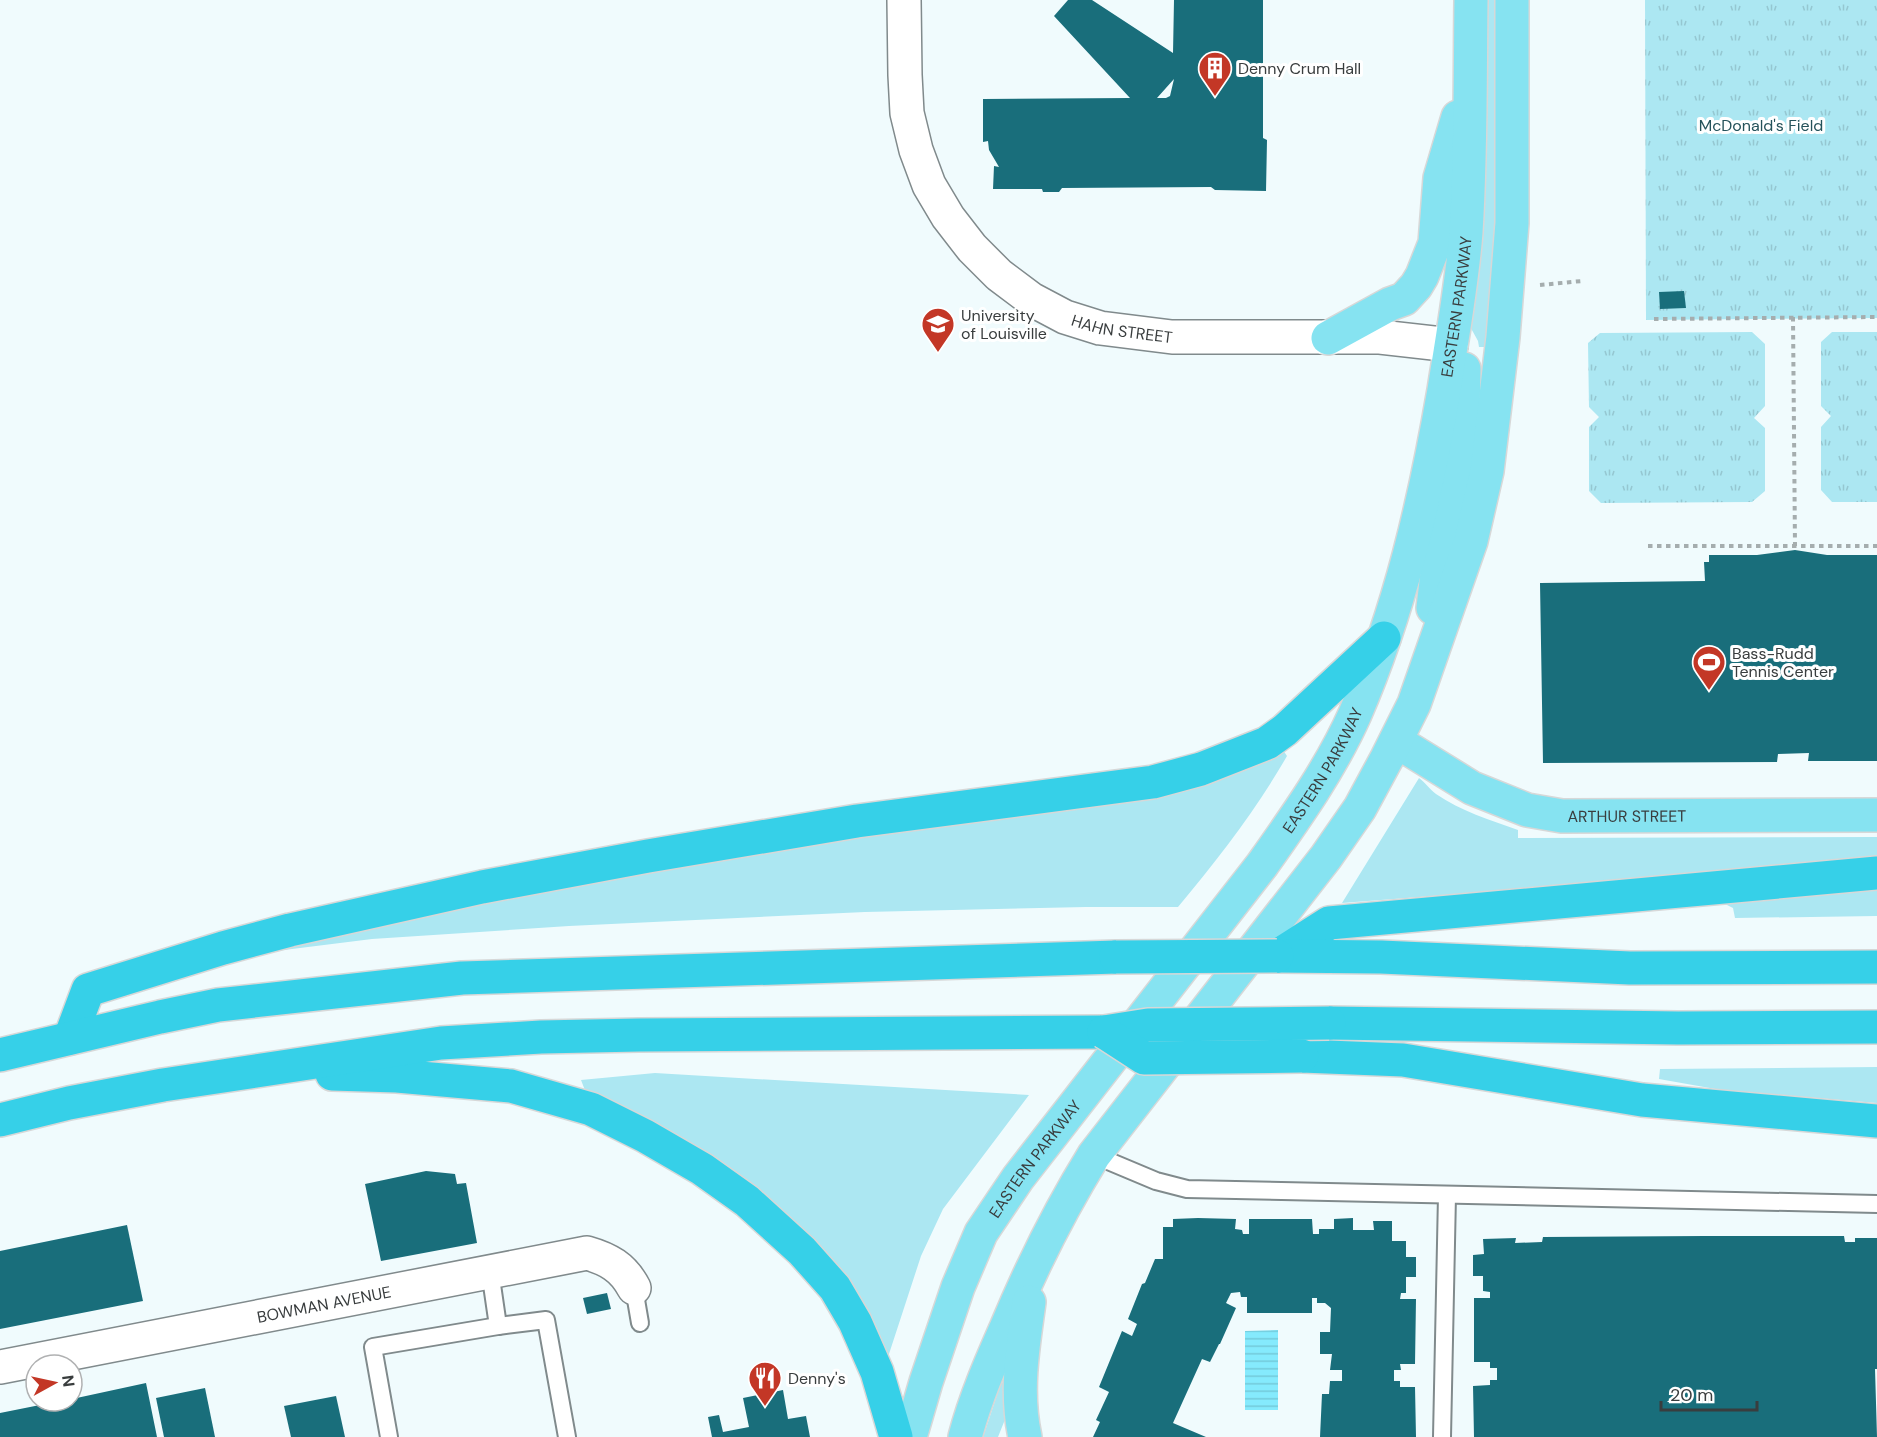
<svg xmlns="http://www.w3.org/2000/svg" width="1877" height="1437" viewBox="0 0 1877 1437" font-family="'DM Sans',sans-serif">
  <defs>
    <pattern id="park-tufts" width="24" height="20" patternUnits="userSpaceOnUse" patternTransform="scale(1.5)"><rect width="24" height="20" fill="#ace7f2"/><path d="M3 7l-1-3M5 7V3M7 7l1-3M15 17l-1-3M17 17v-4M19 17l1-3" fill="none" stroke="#95c7d1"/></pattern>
    <pattern id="water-rules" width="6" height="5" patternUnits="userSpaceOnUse" patternTransform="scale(1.5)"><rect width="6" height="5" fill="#85eafd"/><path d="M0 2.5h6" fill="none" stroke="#74cada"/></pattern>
  </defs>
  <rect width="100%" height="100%" fill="#f0fbfd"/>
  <g fill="#ace7f2">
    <path d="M1484,0H1499L1497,210L1485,347H1479L1478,341L1467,321Z"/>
    <path d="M1283,750L1287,756C1256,810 1218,859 1178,907H1086L865,912L569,926L372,939L276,951L282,947L385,921L701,859L1198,785L1238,773Z"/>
    <path d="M1419,778C1426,783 1429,789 1436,794C1461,811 1490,820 1518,830V838L1877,837V858L1765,870L1342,903Z"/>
    <path d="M1877,888V916L1735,918L1733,908L1723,903Z"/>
    <path d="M1877,1067V1103L1721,1090L1659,1079L1660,1069Z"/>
    <path d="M655,1073L1029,1095L943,1209L921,1256L888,1357L878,1331L865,1309L586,1093L581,1080Z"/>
    <path d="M1004,1382L1006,1417L998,1437H983L1001,1383Z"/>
  </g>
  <g fill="url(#park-tufts)">
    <path d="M1645,0H1877V318L1646,320Z"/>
    <path d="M1752,332L1765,344V406L1754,418L1765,428V491L1752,502L1601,503L1589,491V427L1599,417L1589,407L1588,343L1600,333Z"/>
    <path d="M1832,332H1877V502H1832L1821,490V427L1831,416L1821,406V342Z"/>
  </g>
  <path fill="url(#water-rules)" d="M1278,1330V1410H1245V1331Z"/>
  <g fill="#196e7b" fill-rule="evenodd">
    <path d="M1068,0H1092L1173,53L1174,0H1263V138L1267,140L1266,191L1215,190L1211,187L1062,188L1059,192H1043L1042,189H993L994,166L999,167L989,150L988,141L983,142V99L1130,98L1054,16ZM1174,79L1170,96L1166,98H1157Z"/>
    <path d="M1684,291L1686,308L1660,309L1659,292Z"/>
    <path d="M1795,550L1827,555H1877V761H1808L1809,753L1778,754L1777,762L1543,763L1540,583L1705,581L1704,562H1709V555H1757Z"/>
    <path d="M426,1171L455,1174L457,1184L466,1183L477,1243L381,1261L365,1184Z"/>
    <path d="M1198,1218L1236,1219L1235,1229L1242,1230L1243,1234H1249V1219H1312L1313,1234H1319V1229H1334V1219L1353,1218V1230H1374L1373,1221H1392V1241H1406V1257H1416V1277H1406V1293H1401L1400,1299H1416L1415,1364H1400L1401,1370H1394V1381H1400V1387H1415L1416,1437H1320L1322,1394H1329L1330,1381H1342V1370H1330L1332,1354H1320V1332H1330L1331,1308L1325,1303H1317V1298H1312V1313H1247V1297H1241L1240,1292L1231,1293L1226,1303L1236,1308L1220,1344H1219L1210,1362L1202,1359L1173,1423L1206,1437H1093L1100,1422L1096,1420L1109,1392L1099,1387L1122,1331L1132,1336L1137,1324L1128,1319L1142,1284L1145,1283L1155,1259H1163V1227H1173V1219Z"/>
    <path d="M127,1225L143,1301L0,1329V1251Z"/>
    <path d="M1705,1236H1844L1845,1242H1855V1238H1877V1369H1875L1877,1437H1474L1473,1386L1490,1385V1380H1497V1368H1490V1362H1474V1298H1490V1292L1483,1291V1276H1473V1255L1484,1254L1483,1239L1516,1238L1515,1243L1542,1242L1543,1237Z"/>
    <path d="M607,1293L611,1309L587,1314L583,1298Z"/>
    <path d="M146,1383L157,1437H0V1413L60,1401H72V1399Z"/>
    <path d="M205,1388L215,1437H164L156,1398Z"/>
    <path d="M783,1390L788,1419L806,1416L810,1437H712L708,1417L719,1415L723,1432L749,1427L743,1398Z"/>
    <path d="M336,1396L345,1437H291L284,1406Z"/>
  </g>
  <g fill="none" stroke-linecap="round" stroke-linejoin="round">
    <defs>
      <g id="service">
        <path d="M1094,1155L1156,1181L1187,1189L1877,1204"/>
        <path d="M490,1271L498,1326"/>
        <path d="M634,1288L640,1323"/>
        <path d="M389,1437L373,1347L498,1326L546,1320L567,1437"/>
        <path d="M1442,1437L1447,1195"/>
      </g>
      <g id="minor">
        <path id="s1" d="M904,0L905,75L907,113L916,150L929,185L948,217L972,248L999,275L1031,299L1065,317L1100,328L1172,337H1380L1451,345"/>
        <path id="s2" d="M0,1367L587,1253C608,1259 623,1267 634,1288"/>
      </g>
      <g id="primary">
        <path d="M1328,338L1390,304L1404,299L1416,286L1422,276L1435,243L1440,178L1458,117"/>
        <path d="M1433,608L1438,565L1457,491L1462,458L1464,369"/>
        <path id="s3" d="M1396,741L1472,788L1527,810L1562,816L1877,815"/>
        <path id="s4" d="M910,1437L926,1382L958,1287L981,1233L1018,1178L1262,865C1296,817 1331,768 1355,714C1400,610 1425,501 1444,390C1452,338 1462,285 1466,232C1471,155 1470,77 1471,0"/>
        <path d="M965,1437C975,1399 991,1362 1007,1326C1032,1266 1060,1210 1094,1155L1326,857L1360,808L1387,758L1414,704L1471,541L1487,471L1503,337L1512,223V0"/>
        <path d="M1025,1437C1015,1391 1023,1347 1029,1302"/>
      </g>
      <g id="motorway">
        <path d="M1277,956L1329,923L1877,873"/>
        <path d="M1277,956L1381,957L1630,968L1877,967"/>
        <path d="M1329,1023L1678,1028L1877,1027"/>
        <path d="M70,1038L88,990L223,948L290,930L482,887L648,856L857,821L1153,782L1201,769L1267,743L1285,730L1384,638"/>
        <path d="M0,1055L160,1017L218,1005L462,978L1116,957"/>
        <path d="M1302,1056L1403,1060L1642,1100L1877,1121"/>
        <path d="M332,1074L397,1076L511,1086L591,1109L645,1136L702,1169L747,1201L802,1251L835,1288L855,1322L877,1372L896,1437"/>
        <path d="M0,1120L69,1103L163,1085L441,1043L541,1037L639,1035L1104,1032"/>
      </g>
    </defs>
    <use href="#service" stroke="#808a8c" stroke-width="20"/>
    <use href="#minor" stroke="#808a8c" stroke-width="36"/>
    <use href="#primary" stroke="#d7d8d8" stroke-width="36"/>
    <use href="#motorway" stroke="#d7d8d8" stroke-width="36"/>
    <g stroke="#a5adae" stroke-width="4" stroke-dasharray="4.5 4.5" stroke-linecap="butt">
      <path d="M1540,285L1582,281"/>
      <path d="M1793,317L1795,546"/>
      <path d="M1654,319L1877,317"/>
      <path d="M1648,546H1877"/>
    </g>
    <use href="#service" stroke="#fff" stroke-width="16"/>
    <use href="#minor" stroke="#fff" stroke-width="33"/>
    <use href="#primary" stroke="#86e3f1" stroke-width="33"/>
    <use href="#motorway" stroke="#36d0e8" stroke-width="33"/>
    <defs>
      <g id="motorway-bridge">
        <path d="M1116,957L1277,956"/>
        <path d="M1104,1032L1148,1025L1329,1023"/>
        <path d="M1104,1032L1144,1058L1302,1056"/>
      </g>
    </defs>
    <use href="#motorway-bridge" stroke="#d7d8d8" stroke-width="36" stroke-linecap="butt"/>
    <use href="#motorway-bridge" stroke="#36d0e8" stroke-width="33"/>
  </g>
  <defs>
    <symbol id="building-pin" viewBox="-11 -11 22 30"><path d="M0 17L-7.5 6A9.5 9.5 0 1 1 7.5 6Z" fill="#c33726" stroke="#fff"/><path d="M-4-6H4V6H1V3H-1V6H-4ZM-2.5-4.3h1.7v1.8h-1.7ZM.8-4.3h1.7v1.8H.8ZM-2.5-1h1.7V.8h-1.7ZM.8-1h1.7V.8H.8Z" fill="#fff"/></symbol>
    <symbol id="university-pin" viewBox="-11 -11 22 30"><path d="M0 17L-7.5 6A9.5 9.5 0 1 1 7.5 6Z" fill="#c33726" stroke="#fff"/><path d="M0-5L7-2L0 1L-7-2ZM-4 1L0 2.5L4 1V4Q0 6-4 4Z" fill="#fff"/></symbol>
    <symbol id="stadium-pin" viewBox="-11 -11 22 30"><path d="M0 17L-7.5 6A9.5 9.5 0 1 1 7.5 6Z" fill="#c33726" stroke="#fff"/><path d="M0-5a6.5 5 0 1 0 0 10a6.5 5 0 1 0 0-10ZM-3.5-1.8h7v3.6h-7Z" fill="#fff"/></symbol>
    <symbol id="restaurant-pin" viewBox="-11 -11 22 30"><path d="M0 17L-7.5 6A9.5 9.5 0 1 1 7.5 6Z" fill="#c33726" stroke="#fff"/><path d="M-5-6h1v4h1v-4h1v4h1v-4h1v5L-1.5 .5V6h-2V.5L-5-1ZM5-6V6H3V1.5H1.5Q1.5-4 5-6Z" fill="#fff"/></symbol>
  </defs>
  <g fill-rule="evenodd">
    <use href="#building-pin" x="1196" y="49" width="38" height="52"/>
    <use href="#university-pin" x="919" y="305" width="38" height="52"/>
    <use href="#stadium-pin" x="1690" y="643" width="38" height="52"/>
    <use href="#restaurant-pin" x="746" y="1359" width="38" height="52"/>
  </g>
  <g text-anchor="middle" stroke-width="6" stroke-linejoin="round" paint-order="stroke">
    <g font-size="16" fill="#393d3e" stroke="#fff" text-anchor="start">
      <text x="1238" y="74">Denny Crum Hall</text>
      <text x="961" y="321">University<tspan x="961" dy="18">of Louisville</tspan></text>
      <text x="1732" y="659">Bass-Rudd<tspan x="1732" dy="18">Tennis Center</tspan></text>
      <text x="788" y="1384">Denny's</text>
    </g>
    <g font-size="16" fill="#24525a" stroke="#fff">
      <text x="1761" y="131">McDonald's Field</text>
    </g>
    <g font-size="16" fill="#393d3e" stroke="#fff">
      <text dy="6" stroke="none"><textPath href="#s4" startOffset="1278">EASTERN PARKWAY</textPath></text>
      <text dy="6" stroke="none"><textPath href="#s1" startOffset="440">HAHN STREET</textPath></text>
      <text dy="6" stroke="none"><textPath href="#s4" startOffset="792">EASTERN PARKWAY</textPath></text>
      <text dy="6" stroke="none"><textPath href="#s3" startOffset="249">ARTHUR STREET</textPath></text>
      <text dy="6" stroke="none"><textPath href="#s4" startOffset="308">EASTERN PARKWAY</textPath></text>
      <text dy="6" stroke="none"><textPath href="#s2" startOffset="330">BOWMAN AVENUE</textPath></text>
    </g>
  </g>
  <g transform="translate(54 1383) rotate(82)"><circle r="28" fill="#ffffff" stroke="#b0b1b2" stroke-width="1.5"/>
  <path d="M0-4.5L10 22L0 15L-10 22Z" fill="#c33726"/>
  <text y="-9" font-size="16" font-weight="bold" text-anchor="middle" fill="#393d3e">N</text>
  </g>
  <path d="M1661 1401v9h96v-9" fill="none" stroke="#393d3e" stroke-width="3"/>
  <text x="1670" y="1401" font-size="18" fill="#393d3e" stroke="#ffffff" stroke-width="4.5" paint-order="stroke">20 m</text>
</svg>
